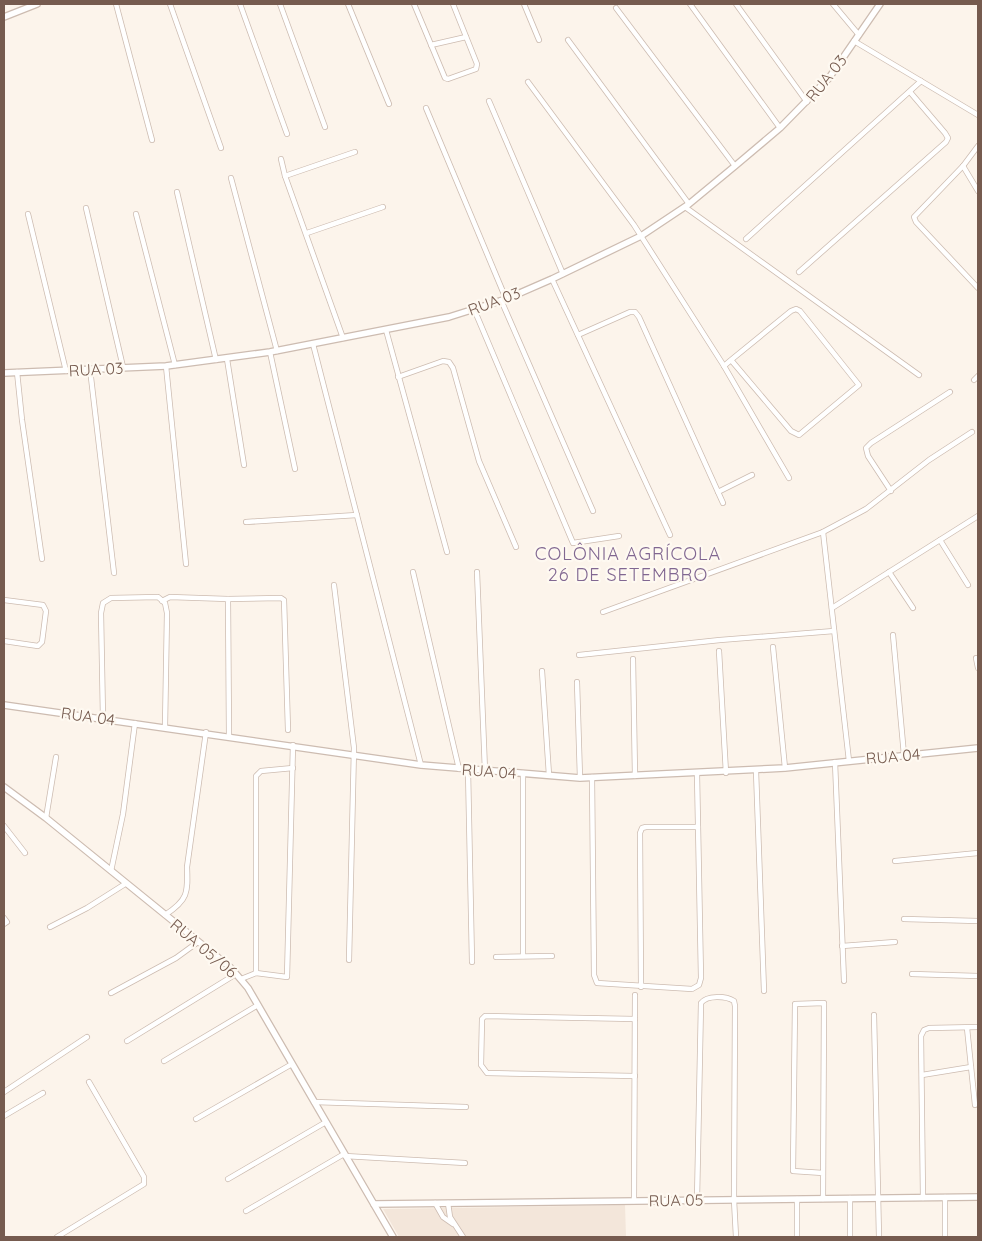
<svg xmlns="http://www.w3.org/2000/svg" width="982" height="1241" viewBox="0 0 982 1241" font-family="Quicksand,sans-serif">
  <rect width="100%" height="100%" fill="#fcf4eb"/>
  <path fill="#f3e6da" d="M625,1205L626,1237H399L383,1209Z"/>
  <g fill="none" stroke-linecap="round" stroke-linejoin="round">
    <defs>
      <g id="minor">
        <path d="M116,4L152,140"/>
        <path d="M170,4L221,148"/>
        <path d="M240,4L287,134"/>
        <path d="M280,4L325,127"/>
        <path d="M348,4L389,104"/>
        <path d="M414,4L445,78L448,79L476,69L477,64L453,4"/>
        <path d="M524,4L539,40"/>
        <path d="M690,4L780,128"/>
        <path d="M736,4L807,102"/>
        <path d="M833,4L859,35"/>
        <path d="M616,8L735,166"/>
        <path d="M568,40L689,204"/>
        <path d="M854,41L978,115"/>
        <path d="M431,45L466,37"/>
        <path d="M528,82L634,225L724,366L789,478"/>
        <path d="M489,101L563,274"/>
        <path d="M426,108L506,299"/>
        <path d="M978,146L963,166L914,217L916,222L978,288"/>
        <path d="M281,159L285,176L343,338"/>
        <path d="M963,166L978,191"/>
        <path d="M285,176L355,152"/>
        <path d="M231,178L277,351"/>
        <path d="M177,192L216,360"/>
        <path d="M685,207L919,375"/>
        <path d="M86,208L123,367"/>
        <path d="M28,214L66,371"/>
        <path d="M136,214L175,365"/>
        <path d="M307,233L383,207"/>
        <path d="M746,239L921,81"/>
        <path d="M799,272L946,142L948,138L945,133L910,92"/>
        <path d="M552,279L670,535"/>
        <path d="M501,300L593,511"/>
        <path d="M474,309L573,543L619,536"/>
        <path d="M386,330L447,552"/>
        <path d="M578,335L630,312H635L639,317L723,503"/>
        <path d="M313,344L421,765"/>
        <path d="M270,352L295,469"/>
        <path d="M227,359L244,465"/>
        <path d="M166,366L186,564"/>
        <path d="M724,366L731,360L791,311L796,309L800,311L859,385L799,435L791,431L731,360"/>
        <path d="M90,369L114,573"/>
        <path d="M17,372L22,420L42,559"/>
        <path d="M398,377L443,361L449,362L453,368L479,461L516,547"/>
        <path d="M974,380L978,376"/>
        <path d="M891,491L868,456L866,448L871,443L950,392"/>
        <path d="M718,492L752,475"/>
        <path d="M246,522L357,515"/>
        <path d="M823,532L849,761"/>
        <path d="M940,540L968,585"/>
        <path d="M413,572L459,769"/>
        <path d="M477,572L485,771"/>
        <path d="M889,572L913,608"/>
        <path d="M334,585L354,748L349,960"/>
        <path d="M228,599L281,598L284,600L288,730"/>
        <path d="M4,600L43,605L46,611L42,642L38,646L4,641"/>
        <path d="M162,601L170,597L228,599L229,736"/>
        <path d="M832,608L978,516"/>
        <path d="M603,612L823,532L866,509L929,460L972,432"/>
        <path d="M893,635L904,755"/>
        <path d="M773,647L785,768"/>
        <path d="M719,651L726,773"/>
        <path d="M579,655L720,640L834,631"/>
        <path d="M976,658L978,668"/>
        <path d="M633,659L635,776"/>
        <path d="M542,671L549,775"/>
        <path d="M577,682L580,778"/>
        <path d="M103,718L101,613L103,603L111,598L158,597L165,603L167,613L165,727"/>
        <path d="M835,762L844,981"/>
        <path d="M468,770L472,962"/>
        <path d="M756,771L764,991"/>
        <path d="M523,773V956"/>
        <path d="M592,777L594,975L597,983L692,989L699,985L701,978L697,774"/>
        <path d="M46,818L56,757"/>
        <path d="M4,826L25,853"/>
        <path d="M895,861L978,853"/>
        <path d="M111,871L123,814L135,723"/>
        <path d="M165,915C188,900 188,893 187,867L206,732"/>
        <path d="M4,918L7,922L4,924"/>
        <path d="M904,919L978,921"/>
        <path d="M50,927L87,908L125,884"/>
        <path d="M842,946L895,942"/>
        <path d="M496,957L552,956"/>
        <path d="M256,973V776L261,771L293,768"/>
        <path d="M912,974L978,976"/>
        <path d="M241,979L256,973L287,977L293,745"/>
        <path d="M641,987L640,833L642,828L646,827H698"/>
        <path d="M111,993L176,958L198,942"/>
        <path d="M874,1015L879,1237"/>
        <path d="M967,1028L975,1105"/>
        <path d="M127,1041L236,974"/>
        <path d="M164,1061L258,1005"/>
        <path d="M922,1075L971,1067"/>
        <path d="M635,1076L487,1073L481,1065L482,1019L485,1016L635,1019"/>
        <path d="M4,1092L87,1037"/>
        <path d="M314,1102L466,1107"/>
        <path d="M4,1116L43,1093"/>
        <path d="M196,1119L292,1064"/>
        <path d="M345,1156L465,1163"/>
        <path d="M228,1179L326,1122"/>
        <path d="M945,1197V1237"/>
        <path d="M850,1198V1237"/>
        <path d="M923,1198L921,1036L924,1030L929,1028L978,1027"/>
        <path d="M797,1199V1237"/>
        <path d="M823,1199L824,1003L795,1004L793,1171L823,1173"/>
        <path d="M697,1200L701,1003C707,995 726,996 734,1001L735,1006L734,1200L736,1237"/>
        <path d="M634,1201L635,995"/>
        <path d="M435,1203L443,1217L453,1224"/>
        <path d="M448,1203L450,1217L463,1237"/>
        <path d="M246,1211L344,1154"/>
        <path d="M57,1237L144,1184V1177L89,1082"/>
      </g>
      <g id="tertiary">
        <path d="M4,17L37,4"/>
        <path d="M4,373L166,366L270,352L449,317L506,299L552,279L641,236L689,204L735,166L780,128L829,78L880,4"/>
        <path d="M4,705L421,765L580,778L785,768L978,748"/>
        <path d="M4,787L46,818L231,968L248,988L393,1237"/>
        <path d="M374,1204L978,1197"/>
      </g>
    </defs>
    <use href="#minor" stroke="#cdbcb1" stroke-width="6"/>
    <use href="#tertiary" stroke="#cdbcb1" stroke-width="8"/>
    <use href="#minor" stroke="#fff" stroke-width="4.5"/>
    <use href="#tertiary" stroke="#fff" stroke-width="5.5"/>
  </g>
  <g text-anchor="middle" stroke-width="4.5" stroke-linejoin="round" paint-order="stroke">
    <g font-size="16" fill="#765b4f" stroke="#fef9f1">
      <text transform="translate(826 78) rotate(-51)" y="6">RUA 03</text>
      <text transform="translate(494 301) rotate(-20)" y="6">RUA 03</text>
      <text transform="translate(96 369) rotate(-3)" y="6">RUA 03</text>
      <text transform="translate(88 716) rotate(8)" y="6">RUA 04</text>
      <text transform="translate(893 756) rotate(-5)" y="6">RUA 04</text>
      <text transform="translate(489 771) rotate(4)" y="6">RUA 04</text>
      <text transform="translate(204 948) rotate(40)" y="6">RUA 05/06</text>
      <text transform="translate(676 1200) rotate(-1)" y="6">RUA 05</text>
    </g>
    <g font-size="18" letter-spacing="1" fill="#816791" stroke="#fef9f1">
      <text x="628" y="560">COLÔNIA AGRÍCOLA<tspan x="628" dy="21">26 DE SETEMBRO</tspan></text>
    </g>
  </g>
  <rect width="982" height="1241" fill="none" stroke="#765b4f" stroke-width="10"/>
</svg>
